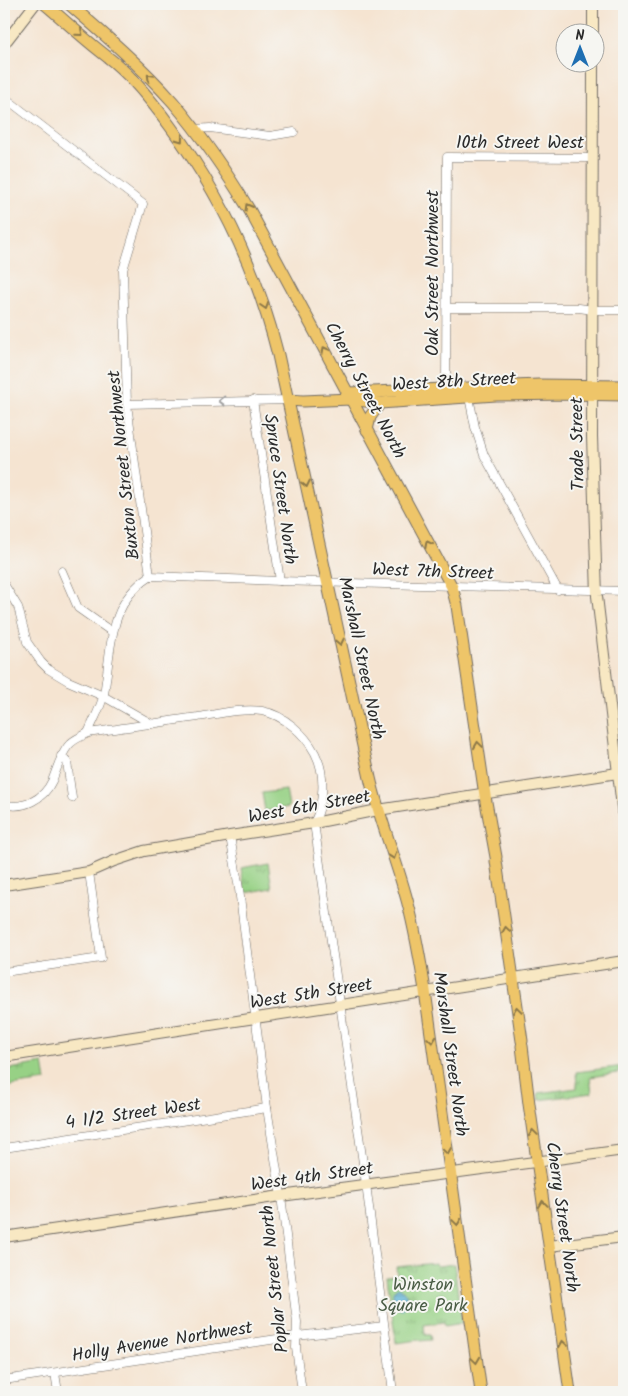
<svg xmlns="http://www.w3.org/2000/svg" width="628" height="1396" viewBox="0 0 628 1396" font-family="Kalam,sans-serif">
  <defs>
    <pattern id="grass-tufts" width="24" height="20" patternUnits="userSpaceOnUse" patternTransform="scale(1.25)"><rect width="24" height="20" fill="#97d185"/><path d="M3 7l-1-3M5 7V3M7 7l1-3M15 17l-1-3M17 17v-4M19 17l1-3" fill="none" stroke="#7baa6d"/></pattern>
    <pattern id="water-rules" width="6" height="5" patternUnits="userSpaceOnUse" patternTransform="scale(1.25)"><rect width="6" height="5" fill="#5ab2d7"/><path d="M0 2.5h6" fill="none" stroke="#4b91af"/></pattern>
  </defs>
  <rect width="100%" height="100%" fill="#f6f6f2"/>
  <filter id="ink" filterUnits="userSpaceOnUse"><feTurbulence type="fractalNoise" baseFrequency=".02" numOctaves="2"/><feDisplacementMap in="SourceGraphic" scale="10" xChannelSelector="R" yChannelSelector="G"/><feConvolveMatrix kernelMatrix="1 2 1 2 8 2 1 2 1" color-interpolation-filters="sRGB"/></filter>
  <filter id="wash" filterUnits="userSpaceOnUse"><feTurbulence type="fractalNoise" baseFrequency=".0096" numOctaves="4" result="noise"/><feDisplacementMap in="SourceGraphic" scale="20" xChannelSelector="R" yChannelSelector="G"/><feGaussianBlur stdDeviation="1.12" result="paint"/><feColorMatrix in="noise" values="0 0 0 0 0 0 0 0 0 0 0 0 0 0 0 0 0 1.4 0 .05"/><feComposite in="paint" operator="in"/></filter>
  <g filter="url(#wash)">
    <rect width="100%" height="100%" fill="#f5e4d1"/>
    <g fill="url(#grass-tufts)" stroke="#617e58">
      <path d="M268,863L272,888L245,893L241,868Z"/>
      <path d="M43,1063L46,1081L4,1087V1070Z"/>
      <path d="M624,1066V1072L590,1077L592,1093L539,1100L538,1093L577,1088L576,1072Z"/>
      <path d="M436,1263L437,1266L454,1264L462,1323L445,1326L444,1322L424,1325L425,1335H430L431,1340L420,1341L419,1340L396,1343L387,1277L397,1276L396,1267Z"/>
    </g>
    <path fill="#97d185" stroke="#617e58" d="M286,790L289,807L265,811L262,793Z"/>
    <path fill="url(#water-rules)" stroke="#426e81" d="M398,1287C408,1290 410,1303 402,1310L397,1308L393,1302V1291Z"/>
  </g>
  <g filter="url(#ink)">
    <g fill="none" stroke-linecap="round" stroke-linejoin="round">
      <defs>
        <g id="street">
          <path d="M4,97L143,204L123,270L127,404L150,576"/>
          <path d="M195,129L210,128L270,136L294,132"/>
          <path d="M447,308H579L593,310H624"/>
          <path d="M446,389L447,157L593,158"/>
          <path d="M469,397L475,427L484,455L558,590"/>
          <path d="M253,400L280,581"/>
          <path d="M127,404L288,400"/>
          <path d="M62,571L78,608L112,632"/>
          <path d="M150,576L280,581L624,591"/>
          <path d="M4,584L18,607L27,642L41,662L48,669L68,681L103,696L152,724"/>
          <path d="M88,733C93,721 101,707 104,694C112,649 107,604 150,576"/>
          <path d="M61,756L67,762L72,798"/>
          <path d="M4,804C23,810 44,799 52,781C57,769 60,756 68,746C73,739 81,737 88,733C124,728 161,722 198,717C217,714 243,708 262,711C284,715 305,734 315,753C326,774 324,803 314,823L366,1184L393,1392"/>
          <path d="M230,836L239,889L267,1108L281,1196L297,1322L296,1348L302,1392"/>
          <path d="M4,972L101,958L89,872"/>
          <path d="M4,1148L267,1108"/>
          <path d="M55,1373L58,1392"/>
          <path d="M4,1380L297,1336L384,1326"/>
        </g>
        <g id="secondary">
          <path d="M593,4V32"/>
          <path d="M4,44L35,4"/>
          <path d="M593,62L592,436L597,596L624,824"/>
          <path d="M4,885L89,872L114,861L144,851L230,836L314,823L378,810L624,772"/>
          <path d="M4,1057L624,961"/>
          <path d="M4,1237L281,1196L624,1150"/>
          <path d="M549,1246L624,1237"/>
        </g>
        <g id="primary">
          <path d="M45,4C64,20 81,36 100,51C105,55 110,59 115,63C136,81 154,104 170,126C222,196 257,270 278,355L370,778C379,817 394,854 405,893C414,923 419,953 424,984L481,1392"/>
          <path d="M69,4C105,35 141,66 173,102C202,136 227,173 250,211L452,587L457,606L486,802L496,857"/>
          <path d="M349,393L538,385L624,386"/>
          <path d="M288,400L303,401L351,399L380,403L496,395L565,394L624,395"/>
          <path d="M367,430L370,417L380,403"/>
          <path d="M496,861L522,1041"/>
          <path d="M522,1046L529,1104L570,1392"/>
        </g>
      </defs>
      <use href="#street" stroke="#726c65" stroke-width="9"/>
      <use href="#secondary" stroke="#726c65" stroke-width="12"/>
      <use href="#primary" stroke="#726c65" stroke-width="13"/>
      <use href="#street" stroke="#fff" stroke-width="8"/>
      <use href="#secondary" stroke="#f8e8c3" stroke-width="10"/>
      <use href="#primary" stroke="#eec569" stroke-width="11"/>
    </g>
    <defs><path id="oneway-chevron" d="M-2-3.5L2.5 0L-2 3.5" fill="none" stroke-width="1.6" stroke-linecap="round" stroke-linejoin="round" transform="scale(1.25)"/></defs>
    <g stroke="#8c784a">
      <use href="#oneway-chevron" transform="translate(80 33) rotate(41)"/>
      <use href="#oneway-chevron" transform="translate(150 77) rotate(-135)"/>
      <use href="#oneway-chevron" transform="translate(180 139) rotate(54)"/>
      <use href="#oneway-chevron" transform="translate(248 207) rotate(-120)"/>
      <use href="#oneway-chevron" transform="translate(265 306) rotate(72)"/>
      <use href="#oneway-chevron" transform="translate(325 350) rotate(-118)"/>
      <use href="#oneway-chevron" transform="translate(306 484) rotate(78)"/>
      <use href="#oneway-chevron" transform="translate(428 544) rotate(-118)"/>
      <use href="#oneway-chevron" transform="translate(340 642) rotate(78)"/>
      <use href="#oneway-chevron" transform="translate(478 745) rotate(-98)"/>
      <use href="#oneway-chevron" transform="translate(393 856) rotate(71)"/>
      <use href="#oneway-chevron" transform="translate(506 930) rotate(-98)"/>
      <use href="#oneway-chevron" transform="translate(517 1010) rotate(-98)"/>
      <use href="#oneway-chevron" transform="translate(432 1040) rotate(82)"/>
      <use href="#oneway-chevron" transform="translate(533 1133) rotate(-98)"/>
      <use href="#oneway-chevron" transform="translate(447 1151) rotate(82)"/>
      <use href="#oneway-chevron" transform="translate(543 1204) rotate(-98)"/>
      <use href="#oneway-chevron" transform="translate(457 1222) rotate(82)"/>
      <use href="#oneway-chevron" transform="translate(563 1344) rotate(-99)"/>
      <use href="#oneway-chevron" transform="translate(476 1360) rotate(82)"/>
    </g>
    <use stroke="#a0a0a0" href="#oneway-chevron" transform="translate(222 401) rotate(179)"/>
  </g>
  <g text-anchor="middle" stroke-width="4" stroke-linejoin="round" paint-order="stroke">
    <g font-size="18" fill="#2b2b2b" stroke="#f6f6f2">
      <text x="520" y="148">10th Street West</text>
      <text transform="translate(432 273) rotate(-90)" y="6">Oak Street Northwest</text>
      <text transform="translate(454 381) rotate(-3)" y="6">West 8th Street</text>
      <text transform="translate(366 390) rotate(62)" y="6">Cherry Street North</text>
      <text transform="translate(577 444) rotate(-91)" y="6">Trade Street</text>
      <text transform="translate(123 465) rotate(-96)" y="6">Buxton Street Northwest</text>
      <text transform="translate(281 489) rotate(82)" y="6">Spruce Street North</text>
      <text transform="translate(433 571) rotate(2)" y="6">West 7th Street</text>
      <text transform="translate(362 658) rotate(78)" y="6">Marshall Street North</text>
      <text transform="translate(309 806) rotate(-10)" y="6">West 6th Street</text>
      <text transform="translate(311 993) rotate(-9)" y="6">West 5th Street</text>
      <text transform="translate(451 1054) rotate(82)" y="6">Marshall Street North</text>
      <text transform="translate(133 1113) rotate(-8)" y="6">4 1/2 Street West</text>
      <text transform="translate(312 1176) rotate(-8)" y="6">West 4th Street</text>
      <text transform="translate(563 1217) rotate(82)" y="6">Cherry Street North</text>
      <text transform="translate(274 1279) rotate(-96)" y="6">Poplar Street North</text>
      <text transform="translate(162 1341) rotate(-9)" y="6">Holly Avenue Northwest</text>
    </g>
    <g font-size="18" fill="#4b5d46" stroke="#f6f6f2">
      <text x="423" y="1290">Winston<tspan x="423" dy="21">Square Park</tspan></text>
    </g>
  </g>
  <rect width="628" height="1396" fill="none" stroke="#f6f6f2" stroke-width="20"/>
  <g transform="translate(580 48)"><circle r="24" fill="#f6f6f2" stroke="#a5a5a2"/>
  <path d="M0-4L9 19L0 12L-9 19Z" fill="#1f6fb2"/>
  <text y="-8" font-size="14" font-weight="bold" text-anchor="middle" fill="#2b2b2b">N</text>
  </g>
</svg>
